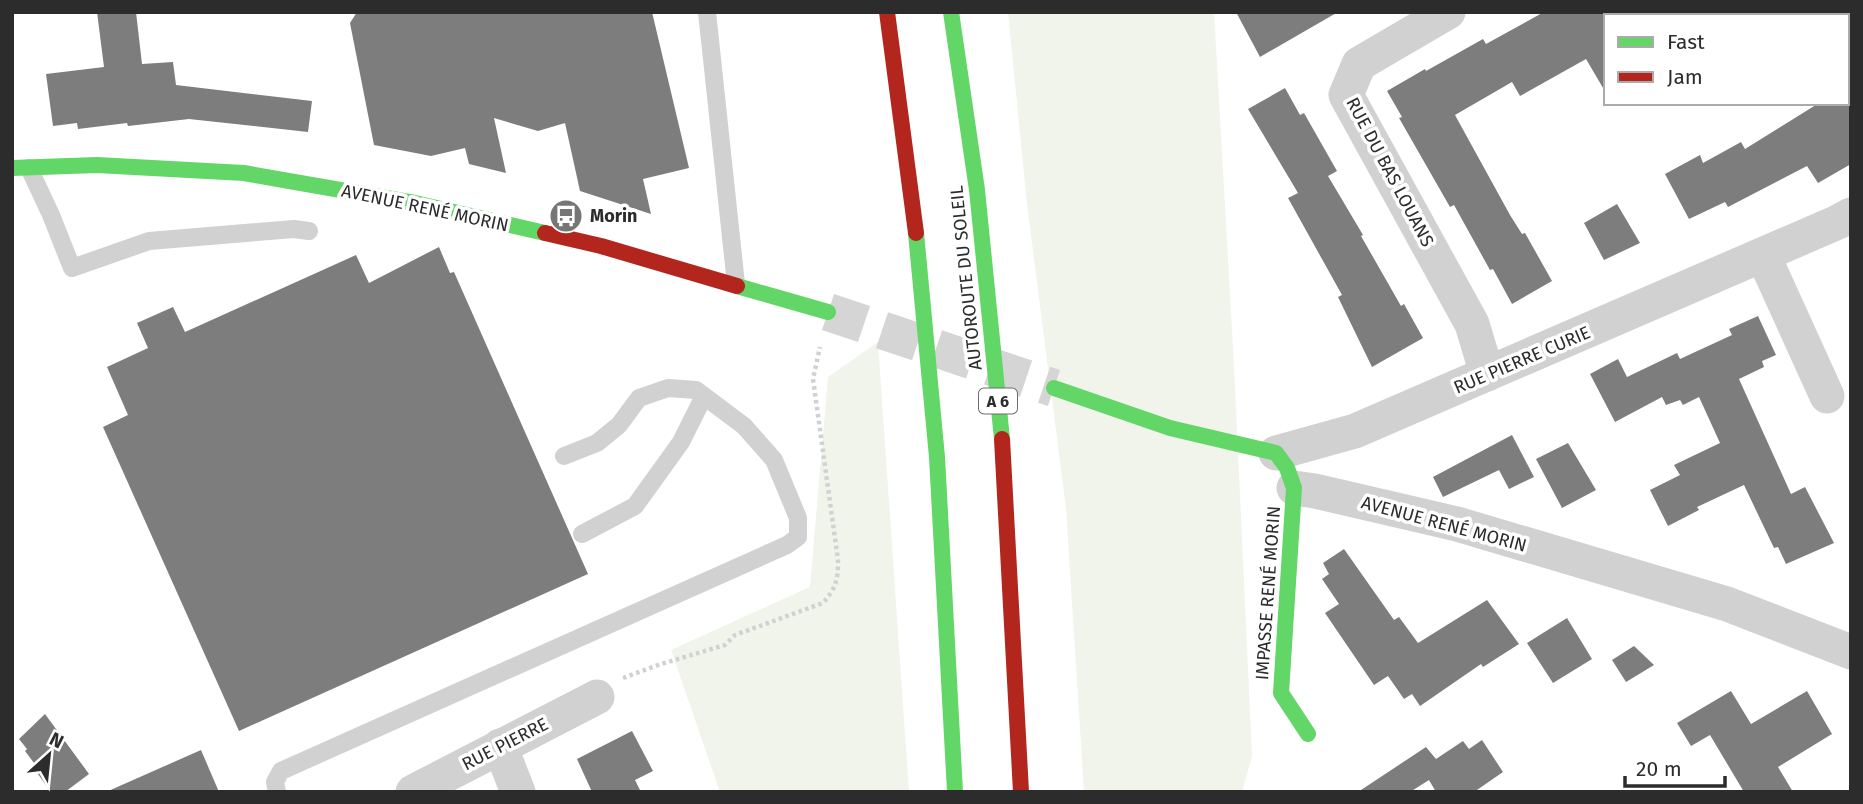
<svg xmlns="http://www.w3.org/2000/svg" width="1863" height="804" viewBox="0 0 1863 804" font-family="'Fira Sans',sans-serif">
  <rect width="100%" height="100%" fill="#fff"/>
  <g fill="#f1f4ea">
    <path d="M1008,12H1214L1234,365L1252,756L1242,792H1084L1066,508L1027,204Z"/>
    <path d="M878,342L909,792H720L671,650L810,587L828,377Z"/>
  </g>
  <g fill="#7d7d7d">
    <path d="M97,12H136L142,64L173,62L176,85L312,101L308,132L189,119L128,126L127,123L78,129L77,123L53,126L46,74L104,67Z"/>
    <path d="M357,12H652L689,168L643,179L651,214L580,191L565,123L538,131L494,118L506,173L469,164L465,148L431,156L374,145L350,23Z"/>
    <path d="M1236,12H1338L1260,57Z"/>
    <path d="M1544,12H1606V93L1586,59L1520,96L1512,82L1455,115L1510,215L1522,234L1525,233L1552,281L1512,304L1493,269L1490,270L1454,205L1450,207L1399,118L1402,117L1387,91L1425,69L1426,71L1483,39L1486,44Z"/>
    <path d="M1851,84V164L1818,183L1807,166L1728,207L1725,202L1689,219L1665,174L1700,155L1703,163L1741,142L1745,149L1819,103H1847V86Z"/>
    <path d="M1285,88L1300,115L1304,113L1337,171L1328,176L1363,235L1361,236L1401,306L1404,304L1423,338L1372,367L1338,297L1342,295L1288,198L1298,193L1248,109Z"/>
    <path d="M1617,204L1640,243L1604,260L1584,223Z"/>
    <path d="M439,247L450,273L454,272L588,574L239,731L103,427L128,415L107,367L148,348L137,323L173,307L185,332L356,255L369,283Z"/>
    <path d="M1758,316L1776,355L1762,361L1764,367L1739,379L1791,494L1805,487L1834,543L1786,564L1778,547L1774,548L1744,485L1697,507L1699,510L1668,526L1650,490L1680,475L1674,465L1720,443L1699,397L1683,405L1680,400L1666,405L1662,397L1615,422L1590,374L1618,359L1627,377L1677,353L1680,359L1732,335L1729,329Z"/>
    <path d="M1512,435L1534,477L1509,489L1499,470L1443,497L1433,477Z"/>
    <path d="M1568,443L1596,490L1562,508L1536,459Z"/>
    <path d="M1344,549L1394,620L1399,617L1418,643L1487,600L1519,644L1483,667L1481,664L1420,706L1412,694L1404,699L1388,676L1374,685L1325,613L1339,604L1322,579L1329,574L1323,563Z"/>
    <path d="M1567,618L1592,659L1553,683L1527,643Z"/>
    <path d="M1634,646L1654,665L1626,682L1612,660Z"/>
    <path d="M1731,691L1751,724L1807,691L1832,734L1778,767L1793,792H1744L1710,735L1691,746L1677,723Z"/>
    <path d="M45,714L89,774L65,792H51L35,770L37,767L25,751L27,749L19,739Z"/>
    <path d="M632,731L653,771L635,780L641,792H592L577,759Z"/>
    <path d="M1482,740L1503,772L1474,792H1436L1429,780L1410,792H1358L1426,747L1436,759L1463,741L1469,749Z"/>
    <path d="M201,750L219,792H106Z"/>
  </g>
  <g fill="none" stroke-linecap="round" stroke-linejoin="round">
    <path stroke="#d5d5d5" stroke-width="38" stroke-dasharray="38 19" stroke-linecap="butt" d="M828,312L1054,388"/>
    <path stroke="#d1d1d1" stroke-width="4.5" stroke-dasharray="3.5 3.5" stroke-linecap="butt" d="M623,678L661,664L725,645L735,635L823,603C836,588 838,580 838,560L813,379L820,347"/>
    <g stroke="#d1d1d1" stroke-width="18">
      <path d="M707,12L736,284"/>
      <path d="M29,168L51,215L72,268L149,241L294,229L309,231"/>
      <path d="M582,534L635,506L681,442L704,396"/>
      <path d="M277,792L275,782L281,771L787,545L798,537V518L774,460L744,426L696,390L668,388L639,398L619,425L597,443L564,456"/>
    </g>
    <g stroke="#d1d1d1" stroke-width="35">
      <path d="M1448,12L1359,64L1346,95L1472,324L1487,374"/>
      <path d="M1763,255L1827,396"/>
      <path d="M1276,453L1355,431L1838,222L1851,215"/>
      <path d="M1294,488L1315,491L1457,524L1727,604L1851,652"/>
      <path d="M500,746L518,792"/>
      <path d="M413,792L597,697"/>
    </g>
    <g stroke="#63d668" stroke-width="16">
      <path d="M951,12L977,190L1002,439"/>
      <path d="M12,168L97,165L244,173L415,203L545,233"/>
      <path d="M916,233L937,457L955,792"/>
      <path d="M737,286L828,312"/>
      <path d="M1054,388L1170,428L1276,453L1287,468L1294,488L1281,693L1308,734"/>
    </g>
    <g stroke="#b3261e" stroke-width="16">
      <path d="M887,12L916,233"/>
      <path d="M545,233L601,246L737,286"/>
      <path d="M1002,439L1021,792"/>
    </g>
  </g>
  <defs>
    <symbol id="bus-disc" viewBox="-11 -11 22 22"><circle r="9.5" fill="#767676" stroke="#fff"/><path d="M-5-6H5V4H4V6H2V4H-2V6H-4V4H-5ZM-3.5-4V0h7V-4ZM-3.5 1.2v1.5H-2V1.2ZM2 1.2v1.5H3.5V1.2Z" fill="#fff"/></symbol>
  </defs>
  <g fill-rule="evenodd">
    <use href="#bus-disc" x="547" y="197" width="38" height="38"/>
  </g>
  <g text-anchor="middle" stroke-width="7" stroke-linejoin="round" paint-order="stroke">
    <rect fill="#fff" stroke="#6b6b6b" stroke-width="2" x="979" y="388.5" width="38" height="25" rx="5"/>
    <g font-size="16" font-weight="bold" fill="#2c2c2c">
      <text x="998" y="407">A 6</text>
    </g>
    <g font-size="18" fill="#2c2c2c" stroke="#fff">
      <text transform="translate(1390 172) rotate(62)" y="6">RUE DU BAS LOUANS</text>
      <text transform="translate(425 208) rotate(12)" y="6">AVENUE RENÉ MORIN</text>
      <text transform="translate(966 278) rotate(-96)" y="6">AUTOROUTE DU SOLEIL</text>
      <text transform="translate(1522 360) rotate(-23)" y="6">RUE PIERRE CURIE</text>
      <text transform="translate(1444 524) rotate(15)" y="6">AVENUE RENÉ MORIN</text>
      <text transform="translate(1268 593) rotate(-86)" y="6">IMPASSE RENÉ MORIN</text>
      <text transform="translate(505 744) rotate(-27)" y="6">RUE PIERRE</text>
    </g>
    <g font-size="18" font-weight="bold" fill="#2c2c2c" stroke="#fff" text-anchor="start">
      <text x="590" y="222">Morin</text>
    </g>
  </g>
  <rect width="1863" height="804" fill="none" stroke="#2c2c2c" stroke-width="28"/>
  <rect x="1604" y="14" width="245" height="91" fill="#ffffff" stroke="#ababab" stroke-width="2"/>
  <rect x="1618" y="37" width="35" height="10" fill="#63d668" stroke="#ababab" stroke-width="2"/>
  <text x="1667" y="49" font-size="21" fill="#2c2c2c">Fast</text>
  <rect x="1618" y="72" width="35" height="10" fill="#b3261e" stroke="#ababab" stroke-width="2"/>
  <text x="1667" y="84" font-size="21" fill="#2c2c2c">Jam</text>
  <g transform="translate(49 755) rotate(27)" stroke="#ffffff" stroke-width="5" paint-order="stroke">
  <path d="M0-5L12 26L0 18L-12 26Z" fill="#2c2c2c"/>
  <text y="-10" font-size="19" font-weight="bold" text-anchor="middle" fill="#2c2c2c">N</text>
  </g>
  <path d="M1625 776v10h100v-10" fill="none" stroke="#2c2c2c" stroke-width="3.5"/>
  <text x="1636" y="776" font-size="21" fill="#2c2c2c" stroke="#ffffff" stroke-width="5" paint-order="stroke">20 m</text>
</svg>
